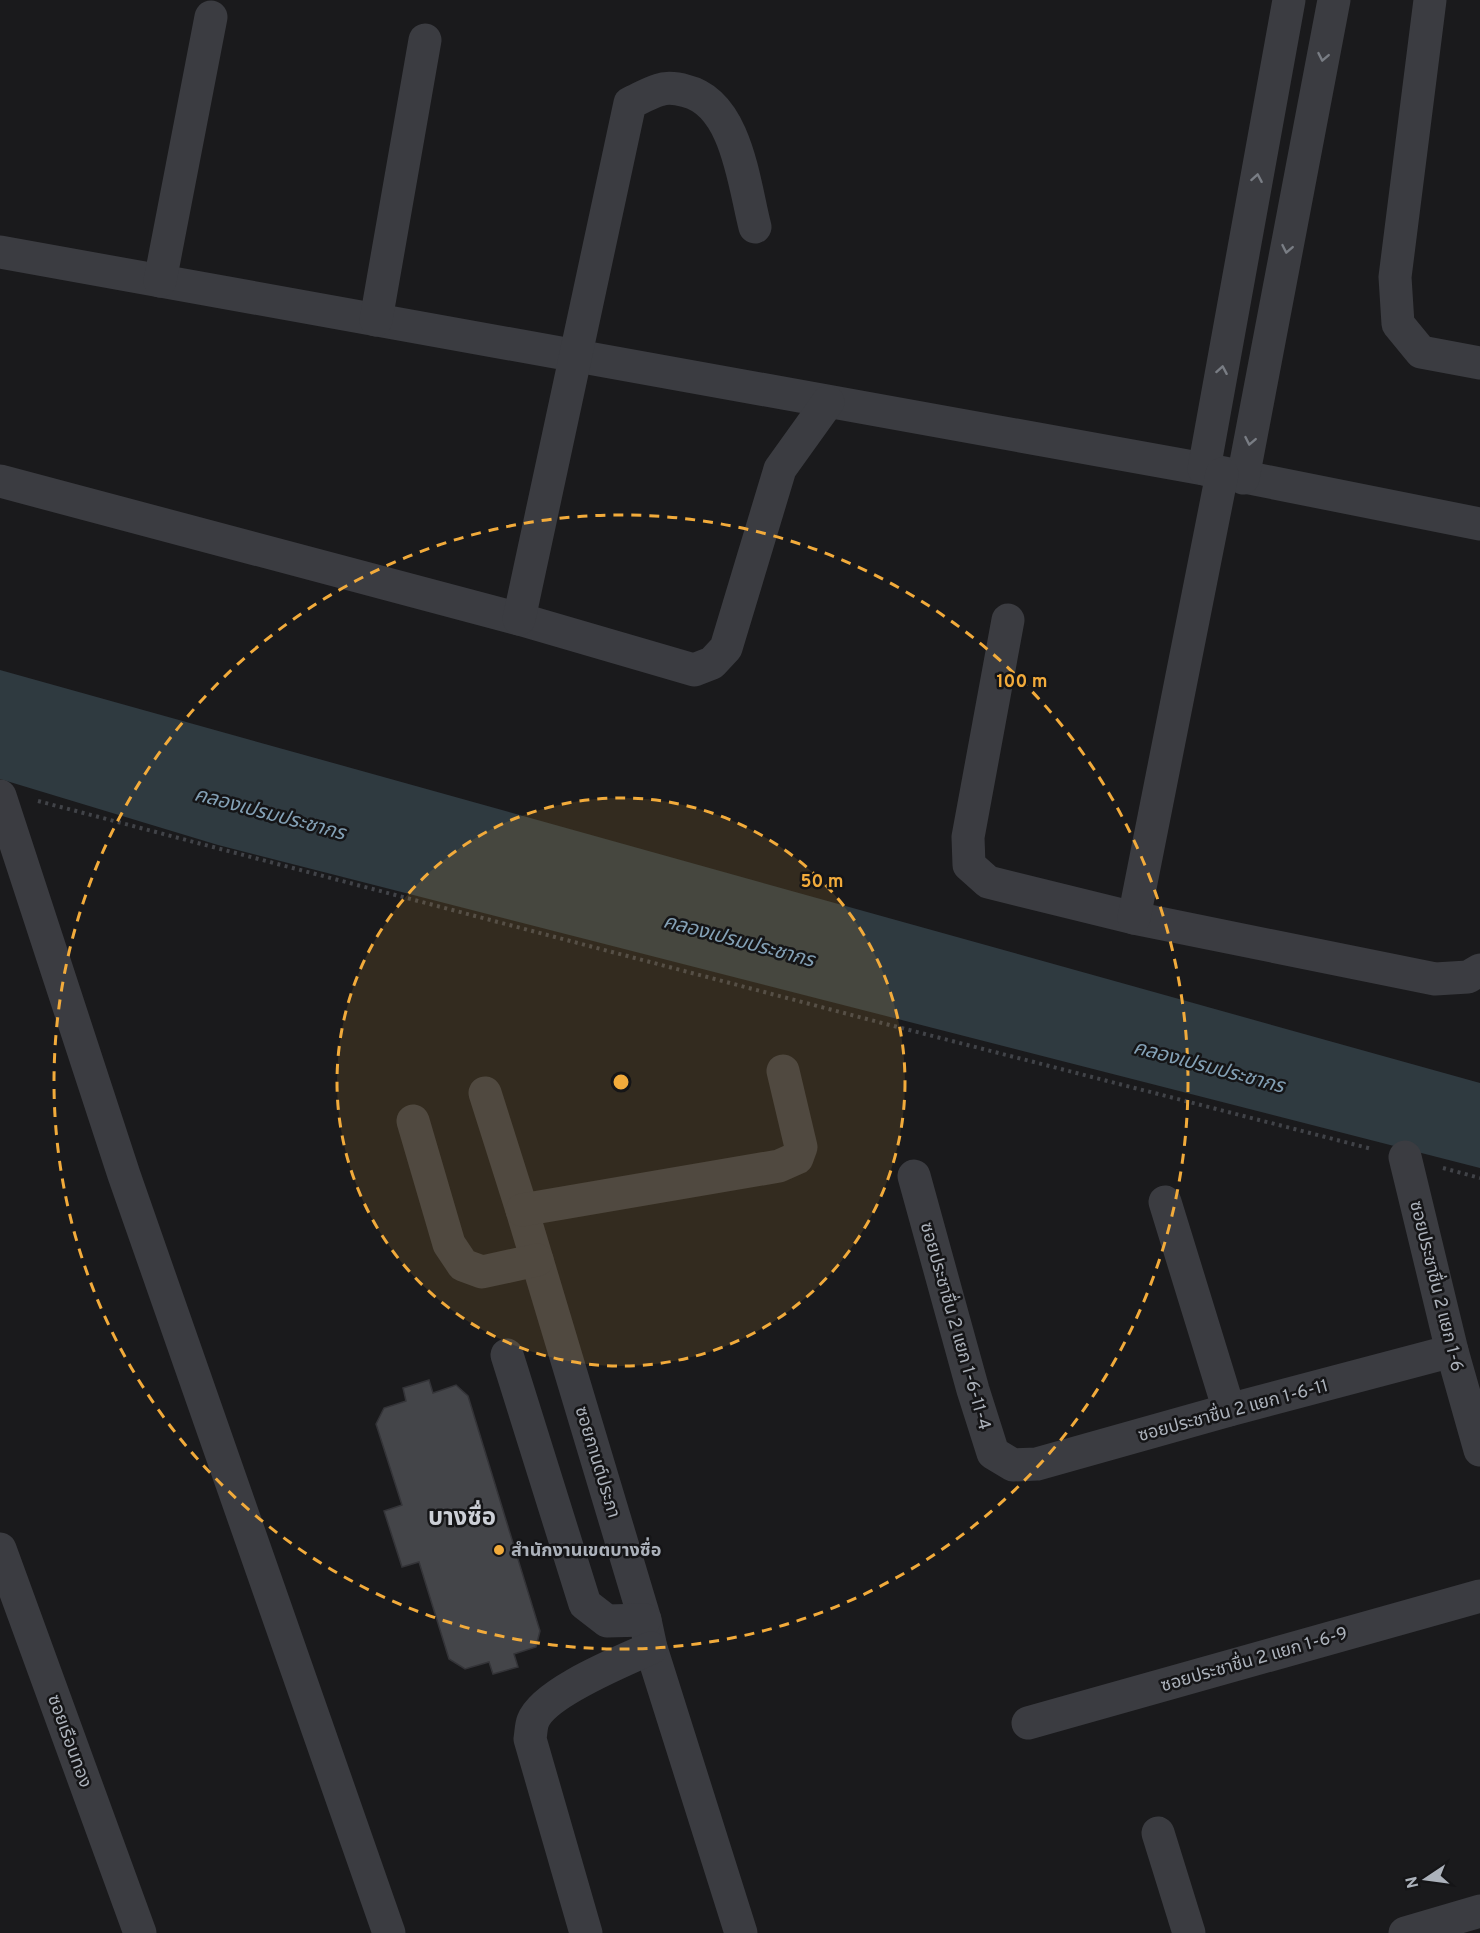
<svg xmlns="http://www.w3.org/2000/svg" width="1480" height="1933" viewBox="0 0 1480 1933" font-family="Overpass,'Noto Sans Thai',sans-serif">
  <rect width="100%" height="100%" fill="#1a1a1c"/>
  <path fill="#2f3a40" d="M0,670L1480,1083V1168L218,845L0,779Z"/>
  <path fill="#444549" stroke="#343438" stroke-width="1.5" d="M429,1380L433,1393L456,1385L468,1396L540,1631L536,1647L514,1654L518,1667L493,1674L489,1662L465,1669L449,1659L419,1562L402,1567L384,1511L402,1505L376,1424L384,1408L406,1401L403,1388Z"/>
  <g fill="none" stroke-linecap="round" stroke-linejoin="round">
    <g stroke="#414348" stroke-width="4" stroke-dasharray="3 4.5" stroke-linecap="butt">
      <path d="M38,801L882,1023L1372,1149"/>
      <path d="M1443,1168L1480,1178"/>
    </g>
    <g stroke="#3b3c41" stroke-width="33">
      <path d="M1430,0L1395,277L1398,324L1421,352L1480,363"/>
      <path d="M0,252L1204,469L1480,524"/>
      <path d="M160,281L211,17"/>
      <path d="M376,320L425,40"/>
      <path d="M1204,469L1289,0"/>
      <path d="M1243,478L1334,0"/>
      <path d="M0,481L519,619L694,670L712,663L726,648L780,469L828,402"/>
      <path d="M519,619L630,103C639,99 649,93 659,90C667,87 679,89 686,91C737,103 744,185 755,227"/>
      <path d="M1008,620L968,837L969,865L988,882L1134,918L1435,979L1468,977L1480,970"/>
      <path d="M0,796L124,1175L389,1933"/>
      <path d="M1134,918L1222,474"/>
      <path d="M485,1093L522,1210L645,1620L651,1648L741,1933"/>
      <path d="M413,1121L449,1244L463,1265L482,1272L537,1260"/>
      <path d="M1405,1157L1452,1351L1480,1450"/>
      <path d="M914,1176L973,1390L993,1453L1013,1465L1037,1464L1229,1410L1452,1351"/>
      <path d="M1165,1202L1229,1410"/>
      <path d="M522,1210L779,1166L797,1158L801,1147L783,1071"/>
      <path d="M507,1355L585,1604L607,1621L645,1620"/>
      <path d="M0,1549L140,1933"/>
      <path d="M1028,1723L1480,1596"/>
      <path d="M1158,1833L1189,1933"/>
      <path d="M586,1933L530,1739C531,1733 531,1726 533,1721C544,1692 623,1661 651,1648"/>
      <path d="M1405,1933L1480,1911"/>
    </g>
  </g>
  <defs><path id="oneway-chevron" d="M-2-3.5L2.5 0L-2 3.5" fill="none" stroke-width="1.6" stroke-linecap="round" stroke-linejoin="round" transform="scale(1.5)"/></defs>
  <g stroke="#797d84">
    <use href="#oneway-chevron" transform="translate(1323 57) rotate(101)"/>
    <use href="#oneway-chevron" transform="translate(1257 178) rotate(-80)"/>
    <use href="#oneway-chevron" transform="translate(1287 249) rotate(101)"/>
    <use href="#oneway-chevron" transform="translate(1222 370) rotate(-80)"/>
    <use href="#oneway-chevron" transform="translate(1250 441) rotate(101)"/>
  </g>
  <circle cx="621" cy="1082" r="284" fill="#f2ab3b" fill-opacity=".12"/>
  <g fill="none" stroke="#f2ab3b" stroke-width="3" stroke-dasharray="10 8">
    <circle cx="621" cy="1082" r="284"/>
    <circle cx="621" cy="1082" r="567"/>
  </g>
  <circle fill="#f2ab3b" stroke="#151517" stroke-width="2" cx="499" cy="1550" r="6"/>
  <g text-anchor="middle" stroke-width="5" stroke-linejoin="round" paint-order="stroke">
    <g font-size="18" fill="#acb2bb" stroke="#151517">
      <text transform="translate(1437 1286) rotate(76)" y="6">ซอยประชาชื่น 2 แยก 1-6</text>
      <text transform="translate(956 1326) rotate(74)" y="6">ซอยประชาชื่น 2 แยก 1-6-11-4</text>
      <text transform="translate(1233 1410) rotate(-15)" y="6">ซอยประชาชื่น 2 แยก 1-6-11</text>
      <text transform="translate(598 1462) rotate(73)" y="6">ซอยกานต์ประภา</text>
      <text transform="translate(1254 1659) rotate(-16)" y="6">ซอยประชาชื่น 2 แยก 1-6-9</text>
      <text transform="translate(70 1741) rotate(70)" y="6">ซอยเรือนทอง</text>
    </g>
    <g font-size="18" font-weight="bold" fill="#acb2bb" stroke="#151517" text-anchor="start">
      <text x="511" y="1556">สำนักงานเขตบางซื่อ</text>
    </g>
    <g font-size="20" font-style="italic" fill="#84a1b6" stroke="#151517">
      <text transform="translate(270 813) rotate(15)" y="7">คลองเปรมประชากร</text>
      <text transform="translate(739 940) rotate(15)" y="7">คลองเปรมประชากร</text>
      <text transform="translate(1209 1066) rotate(15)" y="7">คลองเปรมประชากร</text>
    </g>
    <g font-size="24" font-weight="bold" fill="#cdd0d7" stroke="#151517">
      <text x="462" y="1525">บางซื่อ</text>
    </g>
  </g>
  <circle cx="621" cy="1082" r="9" fill="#f2ab3b" stroke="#151517" stroke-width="3"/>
  <g font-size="18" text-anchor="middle" font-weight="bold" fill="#f2ab3b" stroke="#151517" stroke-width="5" stroke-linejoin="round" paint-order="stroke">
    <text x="1022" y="687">100 m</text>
    <text x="822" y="887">50 m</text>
  </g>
  <g transform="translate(1426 1879) rotate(257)" stroke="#151517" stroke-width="4.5" paint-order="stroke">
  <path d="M0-4.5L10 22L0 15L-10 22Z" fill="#acb2bb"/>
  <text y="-9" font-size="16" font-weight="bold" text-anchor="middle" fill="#acb2bb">N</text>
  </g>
</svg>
